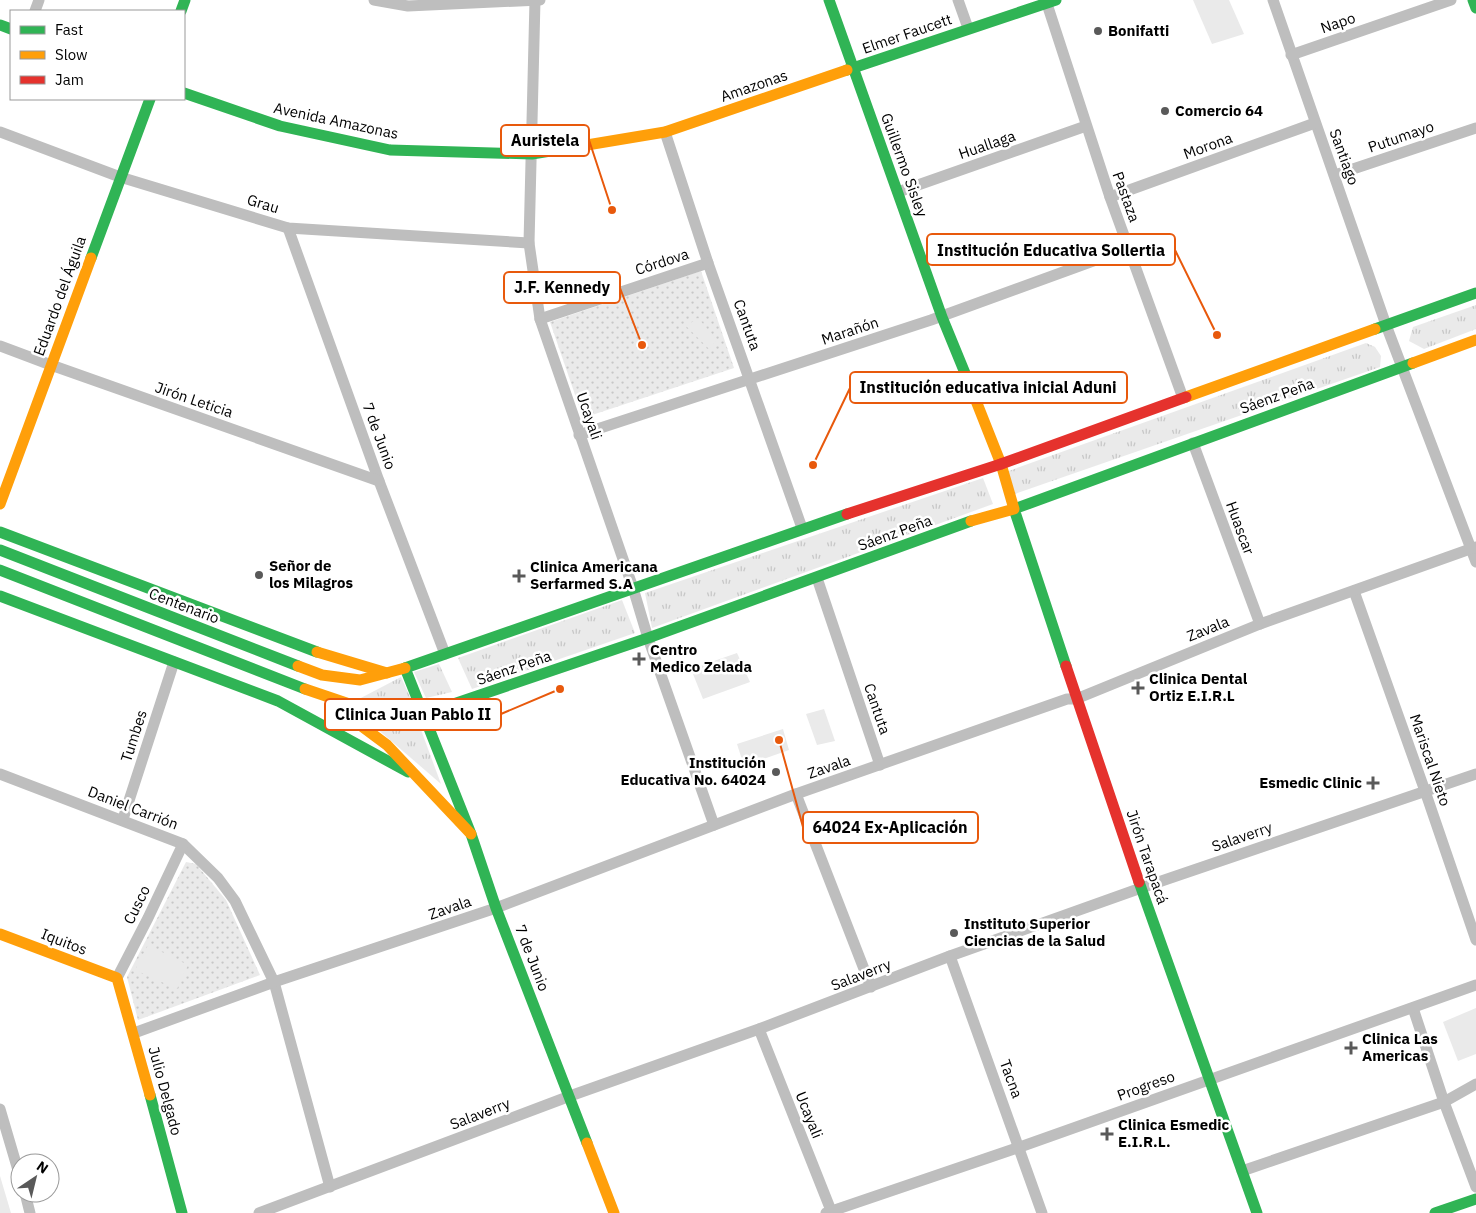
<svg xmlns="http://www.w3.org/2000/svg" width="1476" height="1213" viewBox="0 0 1476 1213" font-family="'IBM Plex Sans',sans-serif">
  <defs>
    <pattern id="grass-tufts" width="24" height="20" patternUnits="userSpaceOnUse" patternTransform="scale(1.25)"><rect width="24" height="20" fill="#eaeaea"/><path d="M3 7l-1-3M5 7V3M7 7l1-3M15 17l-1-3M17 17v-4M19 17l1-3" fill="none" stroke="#c7c7c7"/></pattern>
    <pattern id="park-dots" width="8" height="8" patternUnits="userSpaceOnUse" patternTransform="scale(1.25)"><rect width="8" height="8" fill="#eaeaea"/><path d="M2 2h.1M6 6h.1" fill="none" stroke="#c7c7c7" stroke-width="1.8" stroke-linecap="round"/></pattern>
  </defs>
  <rect width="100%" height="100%" fill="#fff"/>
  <g fill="url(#grass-tufts)">
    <path d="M1476,305V329L1424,349L1409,341L1413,327Z"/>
    <path d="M1366,343L1375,347L1381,356L1380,367L1012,495L1003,473Z"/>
    <path d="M983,478L993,504L652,628L645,593Z"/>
    <path d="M622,600L635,633L472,689L458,658Z"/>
    <path d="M439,664L452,692L426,698L414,672Z"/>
    <path d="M401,677L415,708L357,700Z"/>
    <path d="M417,719L441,784L367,720Z"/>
  </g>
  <g fill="url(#park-dots)">
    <path d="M701,271L734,368L583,418L550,322Z"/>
    <path d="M186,862L196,864L226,900L260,975L138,1020L127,977Z"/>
  </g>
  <g fill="#eaeaea">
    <path d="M1193,0H1229L1244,34L1212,44Z"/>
    <path d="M698,318L717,340L709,349L686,326Z"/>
    <path d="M737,653L750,682L703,699L691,669Z"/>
    <path d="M824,709L835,741L817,745L806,714Z"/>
    <path d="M783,729L789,750L744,766L737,744Z"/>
    <path d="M148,945L188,965L177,989L135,970Z"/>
    <path d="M1476,1008V1054L1458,1061L1443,1022Z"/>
    <path d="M0,1176L11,1213H0Z"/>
  </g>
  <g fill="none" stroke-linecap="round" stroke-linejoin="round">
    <g stroke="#bebebe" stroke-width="11">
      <path d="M374,0L408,6L540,0"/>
      <path d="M535,0L529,243L540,319L633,588L648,638L714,825"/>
      <path d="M958,0L968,28"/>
      <path d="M1273,0L1386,325L1476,562"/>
      <path d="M1047,4L1110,197L1183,398"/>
      <path d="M35,11L39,0"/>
      <path d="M1291,55L1451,0"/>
      <path d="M0,132L120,177L288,228L529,243"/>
      <path d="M665,132L708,263L802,528"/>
      <path d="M1335,175L1476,128"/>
      <path d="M898,192L1086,126"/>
      <path d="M1110,197L1315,123"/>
      <path d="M288,228L379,481L445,654"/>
      <path d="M540,319L708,263"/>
      <path d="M0,346L51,365L379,481"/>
      <path d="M579,435L931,320L1129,248"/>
      <path d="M1193,443L1260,624"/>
      <path d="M817,578L880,765"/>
      <path d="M1354,591L1425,791L1476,940"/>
      <path d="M0,774L183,844L218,878L235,901L274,982L330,1187"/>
      <path d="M796,794L871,987"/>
      <path d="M123,819L174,662"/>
      <path d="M950,956L1042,1213"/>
      <path d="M117,978L148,918L183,844"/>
      <path d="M1413,1008L1444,1102L1476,1187"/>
      <path d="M759,1029L832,1213"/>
      <path d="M134,1033L274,982L496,908L796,794L1067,699H1076L1260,624L1476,547"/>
      <path d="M0,1109L20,1177"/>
      <path d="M1242,1171L1444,1102L1476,1084"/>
      <path d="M25,1193L30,1213"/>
      <path d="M259,1213L570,1096L759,1029L950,956L1141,888L1476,774"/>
      <path d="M826,1213L1020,1147L1476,985"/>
    </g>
    <g stroke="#30b455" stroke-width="11">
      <path d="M829,0L942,317L967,378"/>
      <path d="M1473,0L1476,8"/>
      <path d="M181,11L185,0"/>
      <path d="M0,25L11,29"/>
      <path d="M847,70L1056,0"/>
      <path d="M184,93L280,126L390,150L532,154L575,147"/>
      <path d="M91,258L150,99"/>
      <path d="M1375,329L1476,293"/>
      <path d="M0,532L317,652"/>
      <path d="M0,550L298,666"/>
      <path d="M0,570L305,689"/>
      <path d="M0,596L278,701L408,772"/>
      <path d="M1066,666L1014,509L1413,363"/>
      <path d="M405,668L471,834L496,908L587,1143"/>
      <path d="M405,668L847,514"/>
      <path d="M424,714L648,638L971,521"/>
      <path d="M1139,882L1257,1213"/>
      <path d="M150,1095L182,1213"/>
      <path d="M1435,1213L1476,1199"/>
    </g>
    <g stroke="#ff9f0a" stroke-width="11">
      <path d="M575,147L665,132L847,70"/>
      <path d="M1413,363L1476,340"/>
      <path d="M967,378L1001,464L1014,509L971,521"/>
      <path d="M1186,397L1375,329"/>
      <path d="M0,504L91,258"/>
      <path d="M317,652L387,673"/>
      <path d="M298,666L322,675L360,680L405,668"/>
      <path d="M305,689L376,713L424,714"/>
      <path d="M332,704L387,745L471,834"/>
      <path d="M0,934L117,978L150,1095"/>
      <path d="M587,1143L614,1213"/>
    </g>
    <g stroke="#e5322d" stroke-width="11">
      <path d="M1001,464L1186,397"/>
      <path d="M847,514L1001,464"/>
      <path d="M1066,666L1139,882"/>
    </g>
  </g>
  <g fill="#595959" stroke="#fff" stroke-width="2">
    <circle cx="1098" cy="31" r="5"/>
    <circle cx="1165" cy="111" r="5"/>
    <circle cx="259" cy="575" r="5"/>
    <path d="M516.5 568.5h5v5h5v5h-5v5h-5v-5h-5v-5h5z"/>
    <path d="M636.5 651.5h5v5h5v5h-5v5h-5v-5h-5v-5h5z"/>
    <path d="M1135.5 680.5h5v5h5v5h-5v5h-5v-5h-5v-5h5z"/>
    <circle cx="776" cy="772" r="5"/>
    <path d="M1370.5 775.5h5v5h5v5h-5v5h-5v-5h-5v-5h5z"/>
    <circle cx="954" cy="933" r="5"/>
    <path d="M1348.5 1040.5h5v5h5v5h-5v5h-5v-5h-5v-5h5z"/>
    <path d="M1104.5 1126.5h5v5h5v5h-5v5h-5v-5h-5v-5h5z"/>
  </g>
  <g text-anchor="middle" stroke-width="5" stroke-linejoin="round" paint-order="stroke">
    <g font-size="15" fill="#000" stroke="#fff">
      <text transform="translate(1338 23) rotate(-19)" y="5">Napo</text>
      <text transform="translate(907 34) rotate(-19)" y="5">Elmer Faucett</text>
      <text transform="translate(754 86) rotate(-19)" y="5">Amazonas</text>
      <text transform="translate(336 121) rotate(12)" y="5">Avenida Amazonas</text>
      <text transform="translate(1401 137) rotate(-19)" y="5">Putumayo</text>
      <text transform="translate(987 145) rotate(-19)" y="5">Huallaga</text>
      <text transform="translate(1208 146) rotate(-20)" y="5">Morona</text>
      <text transform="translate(1344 157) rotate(70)" y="5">Santiago</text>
      <text transform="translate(904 165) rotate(70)" y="5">Guillermo Sisley</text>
      <text transform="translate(1126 197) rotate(70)" y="5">Pastaza</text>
      <text transform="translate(263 204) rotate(17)" y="5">Grau</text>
      <text transform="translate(662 262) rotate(-18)" y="5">Córdova</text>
      <text transform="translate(60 296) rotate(-70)" y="5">Eduardo del Águila</text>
      <text transform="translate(747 325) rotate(70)" y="5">Cantuta</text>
      <text transform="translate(850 331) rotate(-18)" y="5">Marañón</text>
      <text transform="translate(1277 396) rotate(-20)" y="5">Sáenz Peña</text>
      <text transform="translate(194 400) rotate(19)" y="5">Jirón Leticia</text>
      <text transform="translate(589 416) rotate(71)" y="5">Ucayali</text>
      <text transform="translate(379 436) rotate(70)" y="5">7 de Junio</text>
      <text transform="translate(1240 528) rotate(70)" y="5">Huascar</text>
      <text transform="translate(895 533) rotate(-20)" y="5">Sáenz Peña</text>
      <text transform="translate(184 606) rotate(21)" y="5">Centenario</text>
      <text transform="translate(1208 629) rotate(-22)" y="5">Zavala</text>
      <text transform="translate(514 668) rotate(-19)" y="5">Sáenz Peña</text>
      <text transform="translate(877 709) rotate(71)" y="5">Cantuta</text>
      <text transform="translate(134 736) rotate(-72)" y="5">Tumbes</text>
      <text transform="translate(1430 760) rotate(71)" y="5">Mariscal Nieto</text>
      <text transform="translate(829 767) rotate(-19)" y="5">Zavala</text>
      <text transform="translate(133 808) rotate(21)" y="5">Daniel Carrión</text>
      <text transform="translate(1242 837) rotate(-19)" y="5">Salaverry</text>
      <text transform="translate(1147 857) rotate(71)" y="5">Jirón Tarapacá</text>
      <text transform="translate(137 905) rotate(-64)" y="5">Cusco</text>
      <text transform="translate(450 908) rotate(-19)" y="5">Zavala</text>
      <text transform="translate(64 942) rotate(21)" y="5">Iquitos</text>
      <text transform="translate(532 958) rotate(69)" y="5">7 de Junio</text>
      <text transform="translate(861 975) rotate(-21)" y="5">Salaverry</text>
      <text transform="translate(1011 1079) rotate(70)" y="5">Tacna</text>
      <text transform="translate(1146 1086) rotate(-20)" y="5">Progreso</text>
      <text transform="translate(165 1091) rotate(75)" y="5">Julio Delgado</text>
      <text transform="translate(480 1114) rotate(-21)" y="5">Salaverry</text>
      <text transform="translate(809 1115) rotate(68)" y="5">Ucayali</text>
    </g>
    <g font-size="15" font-weight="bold" fill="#000" stroke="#fff" text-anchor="start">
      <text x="1108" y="36">Bonifatti</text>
      <text x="1175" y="116">Comercio 64</text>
      <text x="269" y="571">Señor de<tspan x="269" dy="17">los Milagros</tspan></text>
      <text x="530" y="572">Clinica Americana<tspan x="530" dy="17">Serfarmed S.A</tspan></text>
      <text x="650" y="655">Centro<tspan x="650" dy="17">Medico Zelada</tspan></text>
      <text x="1149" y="684">Clinica Dental<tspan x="1149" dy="17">Ortiz E.I.R.L</tspan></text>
      <text x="766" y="768" text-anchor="end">Institución<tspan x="766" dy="17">Educativa No. 64024</tspan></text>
      <text x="1362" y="788" text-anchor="end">Esmedic Clinic</text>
      <text x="964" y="929">Instituto Superior<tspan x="964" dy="17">Ciencias de la Salud</tspan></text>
      <text x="1362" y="1044">Clinica Las<tspan x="1362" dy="17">Americas</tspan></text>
      <text x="1118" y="1130">Clinica Esmedic<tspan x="1118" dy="17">E.I.R.L.</tspan></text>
    </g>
  </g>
  <path fill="none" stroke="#e8590c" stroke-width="2" d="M612 210L589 140M1217 335L1175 250M642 345L620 288M813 465L850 388M560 689L501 714M779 740L803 827"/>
  <g fill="#e8590c" stroke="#fff" stroke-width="2">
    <circle cx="612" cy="210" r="5"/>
    <circle cx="1217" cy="335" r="5"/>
    <circle cx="642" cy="345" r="5"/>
    <circle cx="813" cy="465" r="5"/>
    <circle cx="560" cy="689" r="5"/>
    <circle cx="779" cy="740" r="5"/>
  </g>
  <g fill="#fff" stroke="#e8590c" stroke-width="2">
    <rect x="501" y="125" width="88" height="31" rx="5"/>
    <rect x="927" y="234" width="248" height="31" rx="5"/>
    <rect x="504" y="272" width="116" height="31" rx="5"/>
    <rect x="850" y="372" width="277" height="31" rx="5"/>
    <rect x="325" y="699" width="176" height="31" rx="5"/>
    <rect x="803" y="812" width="175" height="31" rx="5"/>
  </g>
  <g font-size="16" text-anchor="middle" font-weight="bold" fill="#000">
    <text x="545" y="146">Auristela</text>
    <text x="1051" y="256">Institución Educativa Sollertia</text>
    <text x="562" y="293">J.F. Kennedy</text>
    <text x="988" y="393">Institución educativa inicial Aduni</text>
    <text x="413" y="720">Clinica Juan Pablo II</text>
    <text x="890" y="833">64024 Ex-Aplicación</text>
  </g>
  <rect x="10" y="10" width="175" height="90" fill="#ffffff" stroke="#999999"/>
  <rect x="20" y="26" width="25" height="8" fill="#30b455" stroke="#999999"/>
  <text x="55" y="35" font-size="15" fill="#000000">Fast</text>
  <rect x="20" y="51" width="25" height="8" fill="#ff9f0a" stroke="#999999"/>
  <text x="55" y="60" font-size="15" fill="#000000">Slow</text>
  <rect x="20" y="76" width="25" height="8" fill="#e5322d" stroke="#999999"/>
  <text x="55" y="85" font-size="15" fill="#000000">Jam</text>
  <g transform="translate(35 1178) rotate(35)"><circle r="24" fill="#ffffff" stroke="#999999"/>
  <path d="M0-4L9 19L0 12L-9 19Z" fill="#595959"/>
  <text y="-8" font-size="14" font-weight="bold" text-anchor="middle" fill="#000000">N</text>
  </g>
</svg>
